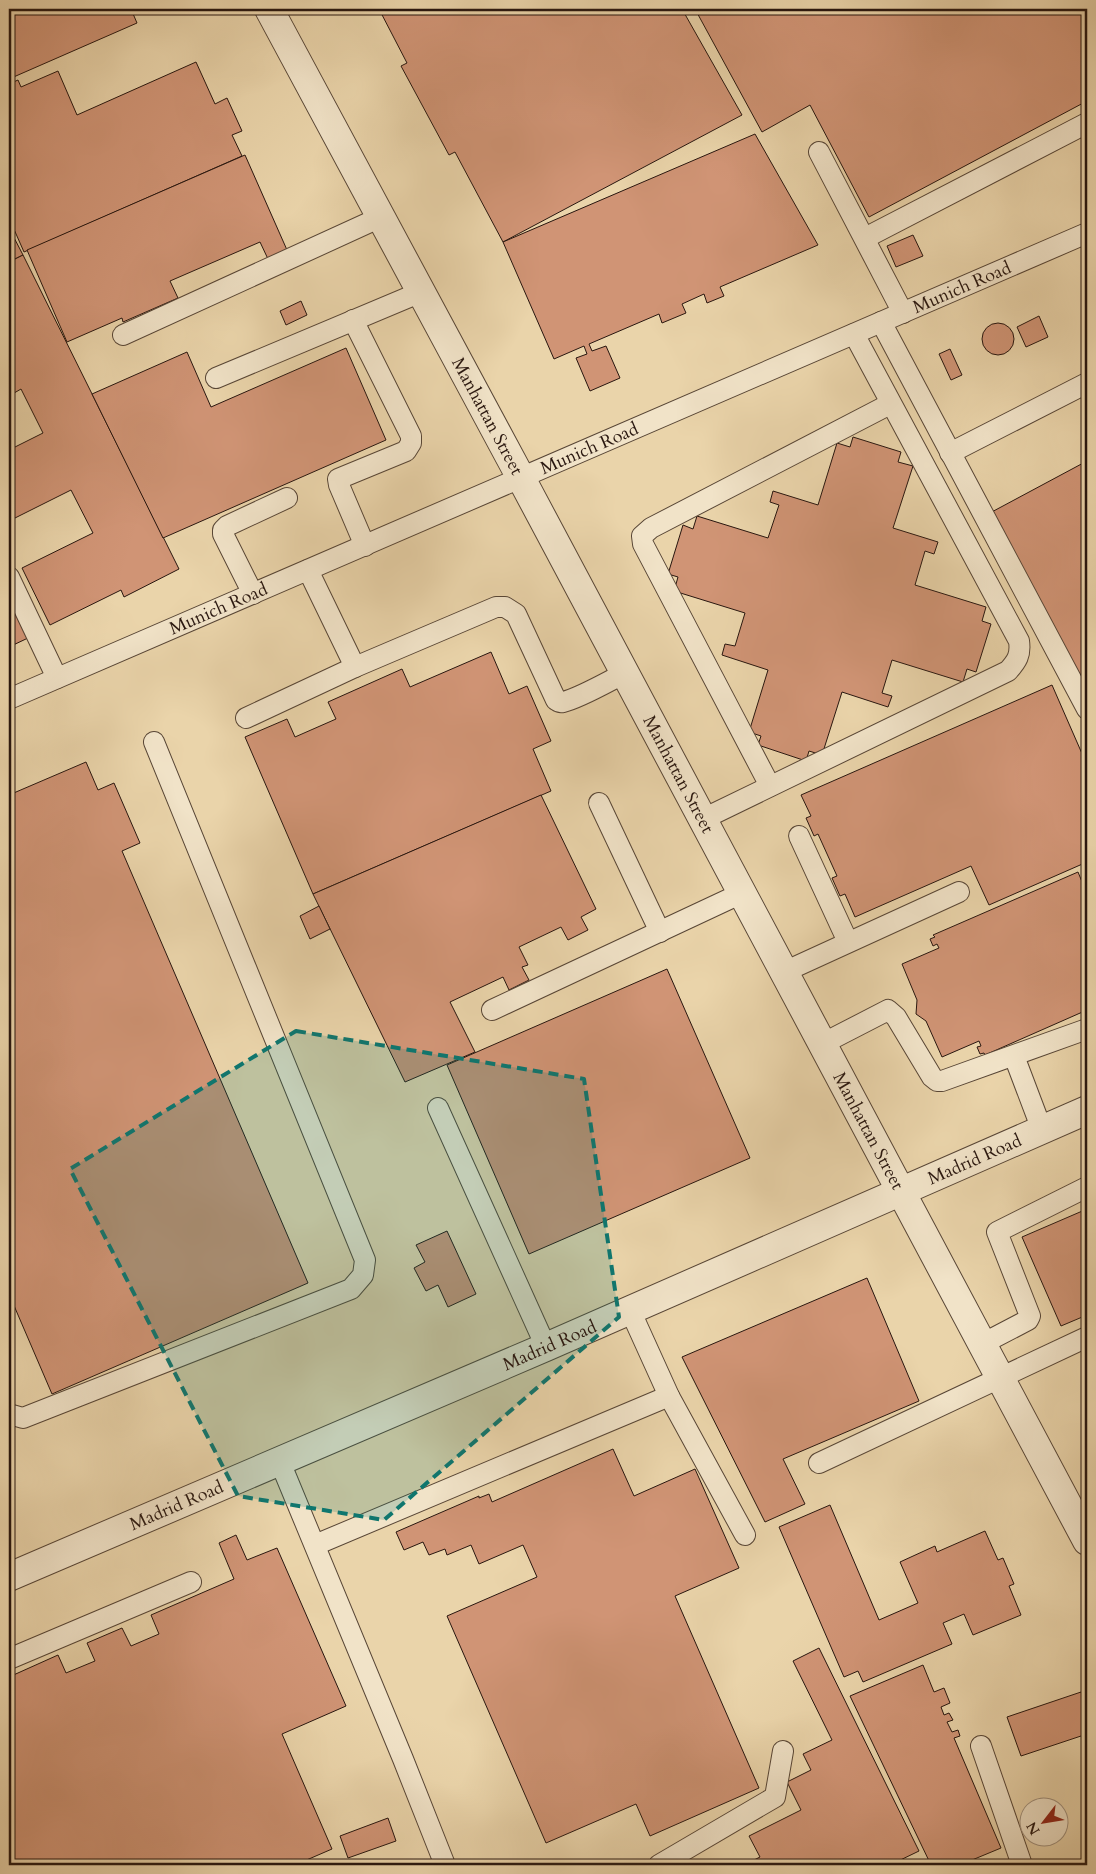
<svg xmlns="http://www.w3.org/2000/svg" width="1096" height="1874" viewBox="0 0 1096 1874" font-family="Cardo,serif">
  <rect width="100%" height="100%" fill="#ead4aa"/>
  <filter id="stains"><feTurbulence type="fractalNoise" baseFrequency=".004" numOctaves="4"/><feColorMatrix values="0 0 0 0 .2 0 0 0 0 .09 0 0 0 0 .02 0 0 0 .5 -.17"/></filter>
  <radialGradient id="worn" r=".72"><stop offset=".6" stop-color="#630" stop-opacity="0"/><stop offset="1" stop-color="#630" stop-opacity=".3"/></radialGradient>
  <g fill="#d09475" stroke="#28160f">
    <path d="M9,9H131L137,23L9,79Z"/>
    <path d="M379,9H682L742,115L503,242L455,152L449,155L401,66L407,63Z"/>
    <path d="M695,9H1087V101L869,217L810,105L762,132Z"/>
    <path d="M196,62L215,104L227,98L242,131L232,135L242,156L24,252L9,218V84L18,80L21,87L58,71L77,115Z"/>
    <path d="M755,134L818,245L720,287L724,296L707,303L704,294L682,304L686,313L662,323L659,314L589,344L592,351L606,346L620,378L590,391L576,358L587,354L584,346L554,359L503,242Z"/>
    <path d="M245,155L287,250L268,259L260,242L170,281L178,298L123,322L122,318L67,342L27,250Z"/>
    <path d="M9,228L23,255L9,262Z"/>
    <path d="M913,235L923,256L896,267L887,246Z"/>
    <path d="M23,255L179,569L124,597L121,590L50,625L22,568L93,533L71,490L9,521V450L43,433L21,389L9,396V262Z"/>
    <path d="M301,301L307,315L286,325L280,311Z"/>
    <path d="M1039,316L1048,337L1026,347L1017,327Z"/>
    <circle cx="998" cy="339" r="16"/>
    <path d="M346,348L386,440L163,538L92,394L187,352L211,407Z"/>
    <path d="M950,349L962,375L951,380L939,354Z"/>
    <path d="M853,437L901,452L898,462L913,466L893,528L938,542L934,554L925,551L915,585L986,607L982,621L991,624L976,672L967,669L963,682L892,660L882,693L892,696L888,707L842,692L822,755L809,751L806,761L758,745L761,736L749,732L768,670L722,655L725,644L735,646L745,613L674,591L678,577L668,574L683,525L693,529L697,516L768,538L779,505L770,502L773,491L818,505L837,443L850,447Z"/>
    <path d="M1087,461V699L988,514Z"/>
    <path d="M11,603L28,638L9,647V604Z"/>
    <path d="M491,652L509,694L527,686L551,741L533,749L551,791L313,894L245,737L287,719L295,737L336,719L328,702L402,669L410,687Z"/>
    <path d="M1052,685L1087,765V862L989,905L971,866L855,917L845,894L840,896L832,878L837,876L818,834L814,836L806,818L811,816L801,795Z"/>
    <path d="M86,762L98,790L114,783L140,843L122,851L308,1283L52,1394L9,1294V795Z"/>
    <path d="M541,795L596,909L581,917L588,930L568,940L561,927L519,947L528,965L522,967L529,980L509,990L503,977L450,1002L475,1052L405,1082L313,894Z"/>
    <path d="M1078,872L1087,894V1010L985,1055L984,1053L980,1054L977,1047L981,1046L979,1041L942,1057L926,1021L916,1014L917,1000L902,964L939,948L937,944L933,946L930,939L935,937L933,935Z"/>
    <path d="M319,906L330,929L310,939L300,916Z"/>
    <path d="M667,969L750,1158L529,1254L447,1065Z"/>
    <path d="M1087,1209V1315L1061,1326L1022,1237Z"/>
    <path d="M447,1231L476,1294L448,1307L438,1285L426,1291L414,1268L425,1262L416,1245Z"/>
    <path d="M867,1278L919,1401L783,1459L805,1504L765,1522L682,1357Z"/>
    <path d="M613,1449L634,1496L695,1469L739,1568L675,1596L759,1788L650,1836L636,1804L546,1843L447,1616L537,1577L523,1545L479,1564L471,1545L447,1555L445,1549L429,1555L423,1542L404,1550L396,1532L479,1496V1498L489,1494L492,1502Z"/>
    <path d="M830,1505L879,1620L918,1603L900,1562L935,1546L937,1552L985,1531L998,1560L1003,1558L1014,1584L1009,1586L1021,1615L973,1635L964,1614L943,1623L952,1644L863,1682L858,1671L844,1677L779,1527Z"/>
    <path d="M236,1535L247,1560L277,1548L346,1706L282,1734L332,1849L295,1865H9V1677L58,1655L66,1673L95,1661L87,1643L122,1628L131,1646L159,1634L151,1615L234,1579L219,1543Z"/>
    <path d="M819,1648L919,1851L890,1865H744L760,1857L749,1836L801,1810L787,1782L811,1770L803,1754L832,1740L793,1661Z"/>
    <path d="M923,1665L934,1692L944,1688L950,1703L941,1707L944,1715L949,1713L953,1720L947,1722L952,1732L958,1730L960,1736L954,1738L1001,1848L960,1865H931L850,1696Z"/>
    <path d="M1081,1692L1087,1711V1734L1021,1756L1007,1717Z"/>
    <path d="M388,1818L396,1841L348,1858L340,1836Z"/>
  </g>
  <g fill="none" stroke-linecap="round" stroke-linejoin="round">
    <defs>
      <g id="lane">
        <path d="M819,152L903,313"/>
        <path d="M865,238L1087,123"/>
        <path d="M353,320L411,436V443L406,451L338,479L339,485L365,546"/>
        <path d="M881,322L1087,709"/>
        <path d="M123,335L381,217"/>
        <path d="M216,378L421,292"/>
        <path d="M950,453L1087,383"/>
        <path d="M308,570L355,667"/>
        <path d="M9,577L57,678"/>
        <path d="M253,594L223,534V530L227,526L287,498"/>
        <path id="s1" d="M9,699L1087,233"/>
        <path d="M246,718L355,667L496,607H505L516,614L556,700C559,702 559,703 563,702C580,698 609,681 625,673"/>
        <path d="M770,786L643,544L642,536L651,528L890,404"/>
        <path d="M599,803L660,932"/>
        <path d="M703,819L1008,671C1017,661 1021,655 1019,641L854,334"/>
        <path d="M799,836L848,942"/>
        <path d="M784,972L959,892"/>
        <path d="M492,1010L742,893"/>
        <path d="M822,1044L888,1010L896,1017L932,1077L937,1081H942L1087,1029"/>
        <path d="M1014,1056L1042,1130"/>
        <path d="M438,1108L546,1347"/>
        <path d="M630,1310L669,1396L745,1535"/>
        <path d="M982,1344L1028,1320L1030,1316L997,1232L1087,1187"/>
        <path d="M9,1414L23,1418L351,1289L363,1275L365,1260L154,742"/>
        <path d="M280,1462L403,1759L445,1865"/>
        <path d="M819,1463L1087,1337"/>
        <path d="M315,1545L669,1396"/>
        <path d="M9,1659L191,1582"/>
        <path d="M981,1746L1022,1865"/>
        <path d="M659,1865L775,1797L783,1751"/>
      </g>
      <g id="street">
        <path id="s2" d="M269,9L521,478L1087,1541"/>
        <path id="s3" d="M9,1577L546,1347L1087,1110"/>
      </g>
    </defs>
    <use href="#lane" stroke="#584636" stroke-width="22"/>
    <use href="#street" stroke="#584636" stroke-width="30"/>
    <use href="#lane" stroke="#f1e3c8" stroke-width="20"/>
    <use href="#street" stroke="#f1e3c8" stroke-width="28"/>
  </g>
  <path fill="#0f766e" fill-opacity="0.2" stroke="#0f766e" stroke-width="4" stroke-dasharray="10 6" stroke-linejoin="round" d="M296,1031L584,1079L619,1317L384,1520L238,1496L70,1169Z"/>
  <g text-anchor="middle" stroke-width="4" stroke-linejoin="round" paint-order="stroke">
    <g font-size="18" fill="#28160f" stroke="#f1e3c8">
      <text dy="6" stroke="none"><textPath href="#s1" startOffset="1038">Munich Road</textPath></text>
      <text dy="6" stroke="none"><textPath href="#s2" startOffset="462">Manhattan Street</textPath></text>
      <text dy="6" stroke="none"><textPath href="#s1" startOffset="632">Munich Road</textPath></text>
      <text dy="6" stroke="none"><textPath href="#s1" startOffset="228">Munich Road</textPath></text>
      <text dy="6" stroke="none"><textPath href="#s2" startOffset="868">Manhattan Street</textPath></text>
      <text dy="6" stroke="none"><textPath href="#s2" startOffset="1272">Manhattan Street</textPath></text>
      <text dy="6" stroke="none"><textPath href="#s3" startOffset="1052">Madrid Road</textPath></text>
      <text dy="6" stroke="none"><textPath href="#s3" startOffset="588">Madrid Road</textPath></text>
      <text dy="6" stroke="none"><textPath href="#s3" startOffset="182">Madrid Road</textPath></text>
    </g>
  </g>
  <rect width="1096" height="1874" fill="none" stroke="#ead4aa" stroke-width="30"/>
  <rect x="10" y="10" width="1076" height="1854" fill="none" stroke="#28160f" stroke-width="2.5"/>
  <rect x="15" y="15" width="1066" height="1844" fill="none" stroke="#28160f"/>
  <g transform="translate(1044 1822) rotate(239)"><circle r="24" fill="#f1e3c8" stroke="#a1917e"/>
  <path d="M0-4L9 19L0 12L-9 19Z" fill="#8f2418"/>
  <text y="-8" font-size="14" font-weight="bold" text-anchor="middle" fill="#28160f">N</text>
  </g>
  <rect width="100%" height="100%" filter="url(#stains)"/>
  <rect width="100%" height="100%" fill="url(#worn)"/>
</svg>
